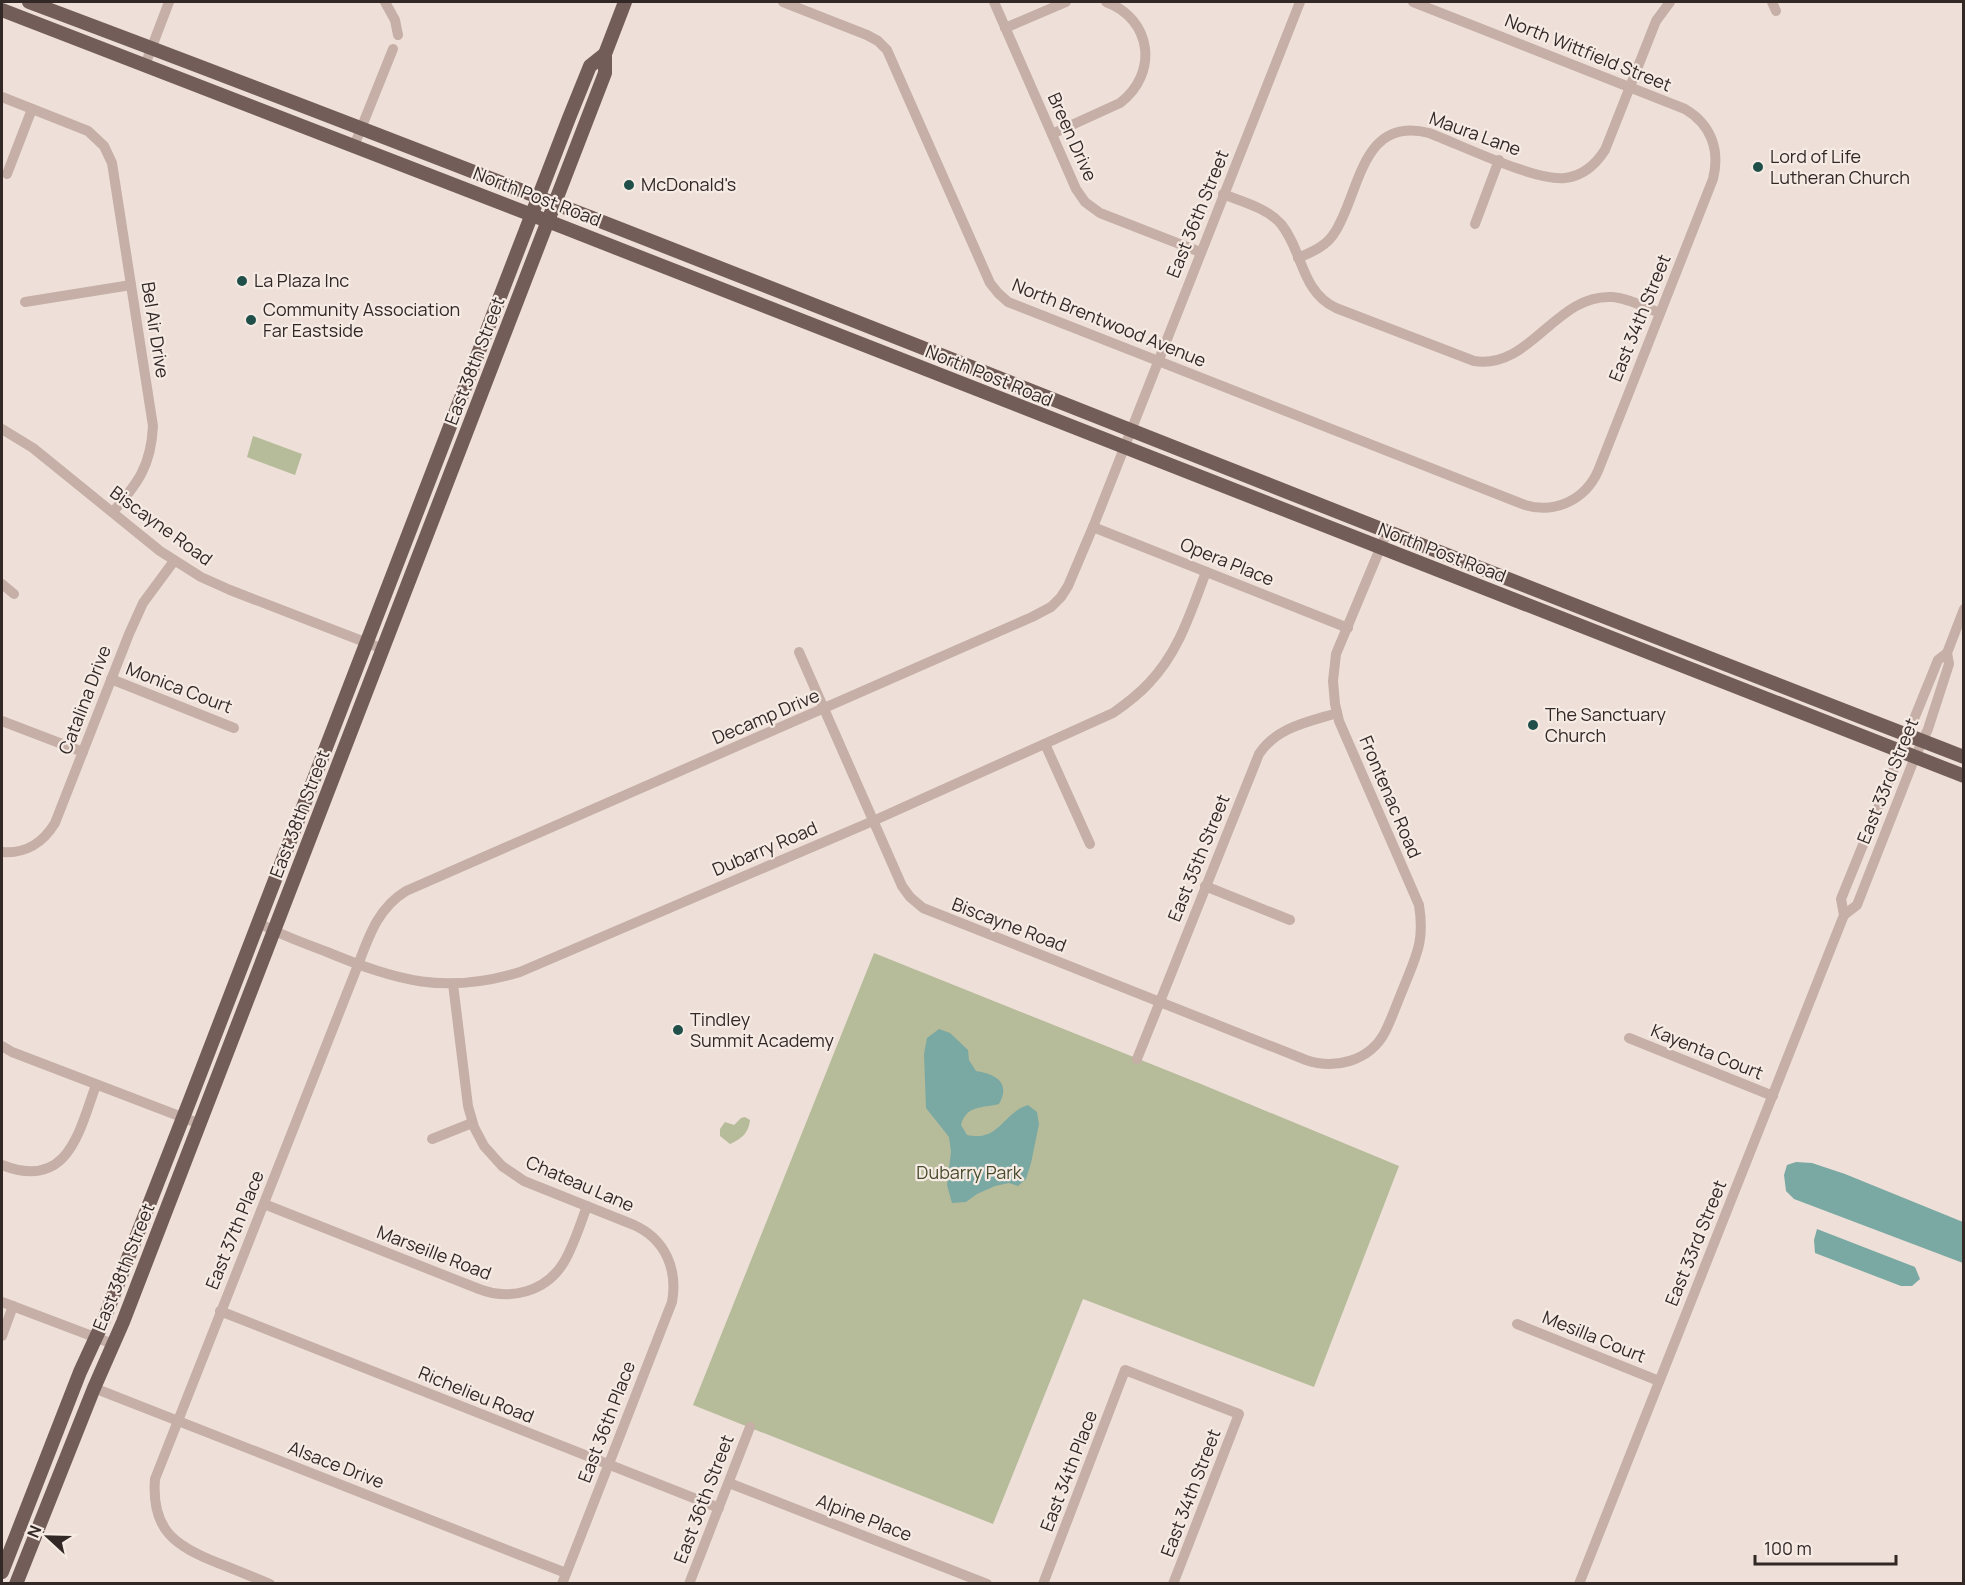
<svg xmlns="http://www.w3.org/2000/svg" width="1965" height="1585" viewBox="0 0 1965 1585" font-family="Manrope,sans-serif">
  <rect width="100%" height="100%" fill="#eee0d8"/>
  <g fill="#b6bb9a">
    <path d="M253,436L302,454L295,475L247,457Z"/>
    <path d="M874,953L1201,1084L1399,1166L1314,1387L1083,1299L993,1524L693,1405Z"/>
    <path d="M745,1117L750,1120C749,1132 742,1139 730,1144L720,1136V1129L725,1122L734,1125L741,1118Z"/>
  </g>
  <g fill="#7aa8a3">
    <path d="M939,1029L950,1033L968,1050L969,1060L976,1071C996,1074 1011,1083 999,1104C983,1108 966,1105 961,1125L967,1135C1000,1142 1002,1113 1028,1105L1037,1112L1039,1124L1031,1163L1026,1179L1018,1186L1009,1183L995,1186L977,1194L966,1202L952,1203L947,1185L951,1152L949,1137L926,1108L924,1054L927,1038Z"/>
    <path d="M1796,1162L1812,1163L1845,1174L1963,1222V1263L1794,1199L1786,1191L1784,1175L1787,1165Z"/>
    <path d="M1817,1229L1915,1267L1920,1279L1912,1286H1901L1815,1253L1814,1240Z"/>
  </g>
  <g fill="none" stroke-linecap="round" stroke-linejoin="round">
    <g stroke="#c5afa6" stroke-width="10">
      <path d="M385,2L395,20L398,35"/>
      <path d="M783,2L867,35L878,41L887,50L990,283L998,293L1008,302L1525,505C1555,514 1585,500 1598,471L1713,179C1720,151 1712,125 1685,109L1413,2"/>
      <path d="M994,2L1076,189L1085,202L1100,213L1200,252"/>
      <path d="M1772,2L1776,11"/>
      <path d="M1005,28L1066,2"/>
      <path d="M145,65L169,2"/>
      <path d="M2,97L88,131L104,146L112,163L153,426C151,466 138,483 113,512"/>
      <path d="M1052,134L1120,103C1159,73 1152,19 1106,2"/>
      <path d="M354,146L393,49"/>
      <path d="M7,174L32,109"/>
      <path d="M1223,194C1243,202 1267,208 1281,224C1303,251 1301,292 1336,308L1474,361C1531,370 1555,294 1612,297C1628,298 1644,307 1660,313"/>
      <path d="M1475,224L1499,160"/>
      <path d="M1298,258C1312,252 1327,246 1335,232C1360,193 1361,115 1429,133C1459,144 1536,182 1565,178C1583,176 1596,164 1605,150L1656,21L1670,2"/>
      <path d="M25,302L131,285"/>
      <path d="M2,429L33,448L160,551L201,577L230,590L383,649"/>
      <path d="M1093,527L1348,628"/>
      <path d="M2,584L14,594"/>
      <path d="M799,652L902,886L910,897L923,908L1306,1060C1335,1070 1370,1061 1385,1032C1392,1018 1397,1003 1403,989C1416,956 1425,942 1419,905L1339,721L1335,704L1333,681L1336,654L1387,532"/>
      <path d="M111,679L234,728"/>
      <path d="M2,721L83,752"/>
      <path d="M1045,744L1090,844"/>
      <path d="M2,852C25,854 43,843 55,823L129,634L143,603L174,561"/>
      <path d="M1205,886L1290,920"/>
      <path d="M1844,915L1857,905L1915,757L1928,729L1949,664L1947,653"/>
      <path d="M259,923C280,935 304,943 327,952C398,981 444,995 520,972L873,821L1113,713C1126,704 1138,695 1149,683C1179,652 1191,611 1206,572"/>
      <path d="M453,984L468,1106L474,1127L484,1146L502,1166L524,1181L634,1225C665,1239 678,1269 672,1302L562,1584"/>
      <path d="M1629,1038L1773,1096"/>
      <path d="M2,1046L12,1052L200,1124"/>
      <path d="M1137,1059L1259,754C1277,727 1308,722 1337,713"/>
      <path d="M432,1139L472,1123"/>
      <path d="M2,1165C68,1191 79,1132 96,1085"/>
      <path d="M264,1204L479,1289C510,1301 546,1292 564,1262C574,1245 580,1225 587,1206"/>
      <path d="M2,1302L113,1344"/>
      <path d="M220,1311L719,1508"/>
      <path d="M1517,1324L1659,1381"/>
      <path d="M2,1336L13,1306"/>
      <path d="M94,1388L566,1573"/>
      <path d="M729,1483L987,1584"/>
      <path d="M270,1584C253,1577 236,1570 218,1563C175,1546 151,1530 155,1479L358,965C369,936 378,908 406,891L1032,617L1051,607L1061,597L1068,586L1093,527L1300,2"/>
      <path d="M689,1584L750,1427"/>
      <path d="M1043,1584L1125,1370L1239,1414L1173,1584"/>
      <path d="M1579,1584L1844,915L1841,899L1938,660L1947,653L1964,609"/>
    </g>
    <g stroke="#725d58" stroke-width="14">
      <path d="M29,2C677,245 1318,508 1964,757"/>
      <path d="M2,10C658,260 1308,524 1964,776"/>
      <path d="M2,1572L80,1372L103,1322L190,1100L569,118L590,66L605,54"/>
      <path d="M16,1584L94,1388L123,1322L605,73V54L625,2"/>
    </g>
  </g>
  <g fill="#204f4a" stroke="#f6ebe4" stroke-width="2">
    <circle cx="1758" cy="167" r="6"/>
    <circle cx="629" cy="185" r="6"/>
    <circle cx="242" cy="281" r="6"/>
    <circle cx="251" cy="320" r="6"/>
    <circle cx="1533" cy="725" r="6"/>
    <circle cx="678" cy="1030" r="6"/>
  </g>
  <g text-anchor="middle" stroke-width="4.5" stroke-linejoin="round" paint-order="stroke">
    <g font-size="18" fill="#322826" stroke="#f6ebe4">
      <text transform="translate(1588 53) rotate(22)" y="6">North Wittfield Street</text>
      <text transform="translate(1475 134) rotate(20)" y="6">Maura Lane</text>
      <text transform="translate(1072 137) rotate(66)" y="6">Breen Drive</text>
      <text transform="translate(537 197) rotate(21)" y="6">North Post Road</text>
      <text transform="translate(1198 214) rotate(-68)" y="6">East 36th Street</text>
      <text transform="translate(1640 318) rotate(-68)" y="6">East 34th Street</text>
      <text transform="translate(1109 323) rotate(22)" y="6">North Brentwood Avenue</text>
      <text transform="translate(155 330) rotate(81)" y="6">Bel Air Drive</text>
      <text transform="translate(475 361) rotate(-69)" y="6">East 38th Street</text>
      <text transform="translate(989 376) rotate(22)" y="6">North Post Road</text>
      <text transform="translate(161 526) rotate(36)" y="6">Biscayne Road</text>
      <text transform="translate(1442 553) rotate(21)" y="6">North Post Road</text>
      <text transform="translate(1227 562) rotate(22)" y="6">Opera Place</text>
      <text transform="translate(179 688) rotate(21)" y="6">Monica Court</text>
      <text transform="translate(85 700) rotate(-69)" y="6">Catalina Drive</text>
      <text transform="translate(766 717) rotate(-23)" y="6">Decamp Drive</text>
      <text transform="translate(1888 781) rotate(-68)" y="6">East 33rd Street</text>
      <text transform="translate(1390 797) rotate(67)" y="6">Frontenac Road</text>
      <text transform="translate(300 814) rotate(-69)" y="6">East 38th Street</text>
      <text transform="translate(765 849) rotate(-23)" y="6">Dubarry Road</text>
      <text transform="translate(1199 858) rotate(-68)" y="6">East 35th Street</text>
      <text transform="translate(1009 925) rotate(21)" y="6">Biscayne Road</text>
      <text transform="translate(1707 1052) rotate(22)" y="6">Kayenta Court</text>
      <text transform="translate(580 1184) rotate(23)" y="6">Chateau Lane</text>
      <text transform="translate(235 1230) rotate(-68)" y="6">East 37th Place</text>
      <text transform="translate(1696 1243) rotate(-68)" y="6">East 33rd Street</text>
      <text transform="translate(434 1253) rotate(21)" y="6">Marseille Road</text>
      <text transform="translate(124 1267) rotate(-68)" y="6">East 38th Street</text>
      <text transform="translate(1594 1337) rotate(22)" y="6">Mesilla Court</text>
      <text transform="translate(476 1395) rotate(22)" y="6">Richelieu Road</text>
      <text transform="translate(607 1422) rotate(-69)" y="6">East 36th Place</text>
      <text transform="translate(336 1465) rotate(21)" y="6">Alsace Drive</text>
      <text transform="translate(1069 1471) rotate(-69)" y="6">East 34th Place</text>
      <text transform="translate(1191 1493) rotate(-69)" y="6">East 34th Street</text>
      <text transform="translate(704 1499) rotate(-69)" y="6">East 36th Street</text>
      <text transform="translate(864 1518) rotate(21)" y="6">Alpine Place</text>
    </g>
    <g font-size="18" fill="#322826" stroke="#f6ebe4" text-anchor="start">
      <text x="1770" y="163">Lord of Life<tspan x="1770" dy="21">Lutheran Church</tspan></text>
      <text x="641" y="191">McDonald's</text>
      <text x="254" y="287">La Plaza Inc</text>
      <text x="263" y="316">Community Association<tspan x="263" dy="21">Far Eastside</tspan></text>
      <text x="1545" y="721">The Sanctuary<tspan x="1545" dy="21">Church</tspan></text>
      <text x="690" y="1026">Tindley<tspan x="690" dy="21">Summit Academy</tspan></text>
    </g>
    <g font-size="18" fill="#474d2c" stroke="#f6ebe4">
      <text x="969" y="1179">Dubarry Park</text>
    </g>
  </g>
  <rect width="1965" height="1585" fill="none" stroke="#322826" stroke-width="6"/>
  <g transform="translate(48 1537) rotate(292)" stroke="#f6ebe4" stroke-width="4.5" paint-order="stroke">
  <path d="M0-4.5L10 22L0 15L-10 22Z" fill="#322826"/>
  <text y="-9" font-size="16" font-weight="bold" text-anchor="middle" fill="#322826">N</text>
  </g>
  <path d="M1755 1555v9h141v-9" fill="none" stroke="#322826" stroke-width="3"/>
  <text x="1764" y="1555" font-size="18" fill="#322826" stroke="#f6ebe4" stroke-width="4.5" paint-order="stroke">100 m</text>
</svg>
